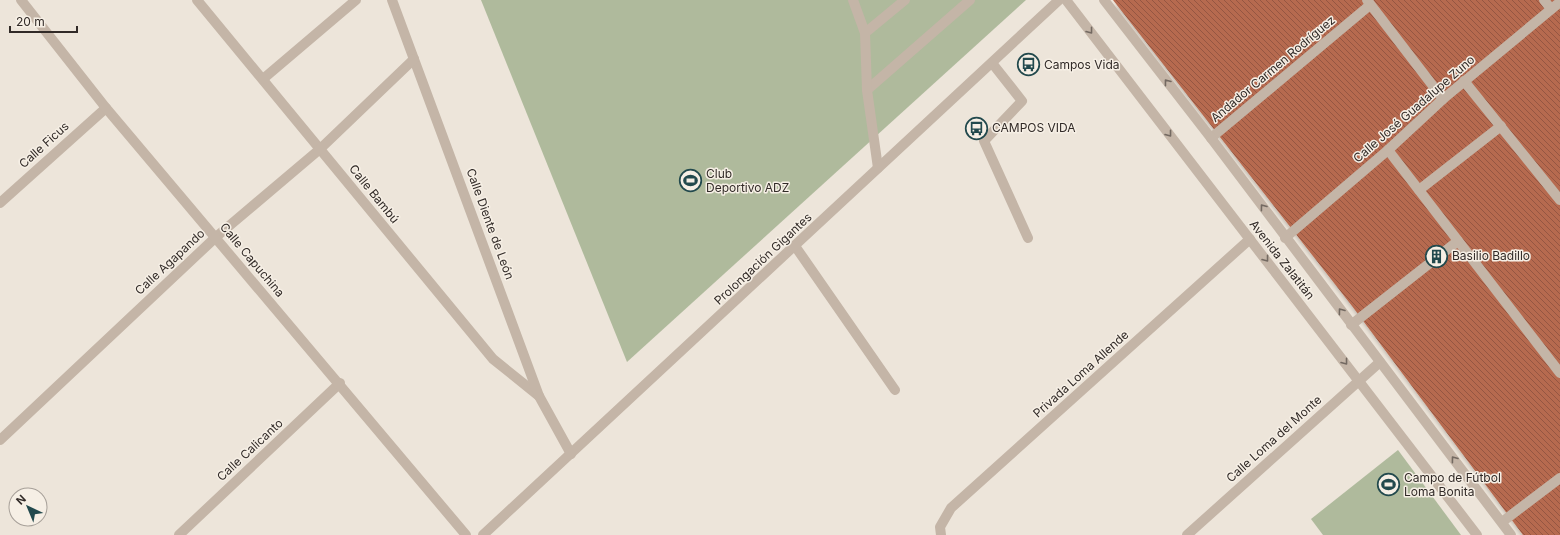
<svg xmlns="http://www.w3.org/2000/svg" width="1560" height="535" viewBox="0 0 1560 535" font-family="Inter,sans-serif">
  <defs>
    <pattern id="building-back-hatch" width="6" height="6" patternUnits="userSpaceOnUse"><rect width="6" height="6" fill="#b66a4f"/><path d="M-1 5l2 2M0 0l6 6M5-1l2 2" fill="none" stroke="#955742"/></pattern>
    <filter id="shadow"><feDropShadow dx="2.5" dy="4.5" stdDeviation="2" flood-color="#0004"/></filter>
  </defs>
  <rect width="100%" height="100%" fill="#ede5da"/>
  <g fill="#afba9c">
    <path d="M481,0H1026L627,362Z"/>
    <path d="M1398,450L1461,535H1323L1311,519Z"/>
  </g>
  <path fill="url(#building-back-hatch)" filter="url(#shadow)" d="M1113,0H1560V535H1523L1352,306Z"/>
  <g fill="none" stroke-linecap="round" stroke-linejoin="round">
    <g stroke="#c4b5a7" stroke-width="10">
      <path d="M853,0L865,33"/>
      <path d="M992,63L1022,101L984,141L1028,238"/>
      <path d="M867,90L970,0"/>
      <path d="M878,168L867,90L865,33L905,0"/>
      <path d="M795,246L895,390"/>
    </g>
    <g stroke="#c4b5a7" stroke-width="10">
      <path d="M197,0L493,359L539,396"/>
      <path d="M392,0L539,396L571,454"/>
      <path d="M1367,0L1443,99"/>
      <path d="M1544,0L1551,9"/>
      <path d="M263,79L356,0"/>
      <path d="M1464,81L1560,200"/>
      <path d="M1211,138L1370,5"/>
      <path d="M1388,150L1560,373"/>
      <path d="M1419,190L1501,126"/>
      <path d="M0,203L106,108"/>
      <path d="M1285,238L1388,150L1443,99L1560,2"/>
      <path d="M1351,325L1458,241"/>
      <path d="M0,440L216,237L320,149L414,59"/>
      <path d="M1502,522L1560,478"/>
      <path d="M179,535L340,383"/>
      <path d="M941,535L940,527L951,508L1250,239"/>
      <path d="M1187,535L1380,362"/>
    </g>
    <g stroke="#c4b5a7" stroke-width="10">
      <path d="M21,0L106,108L466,535"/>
      <path d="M1066,0L1477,535"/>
      <path d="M1104,0L1211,138L1511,535"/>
      <path d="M483,535L1059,0"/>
    </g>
  </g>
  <defs><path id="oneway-chevron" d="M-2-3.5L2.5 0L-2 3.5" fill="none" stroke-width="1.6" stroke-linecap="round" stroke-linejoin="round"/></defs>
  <g stroke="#736961">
    <use href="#oneway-chevron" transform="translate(1090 31) rotate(52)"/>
    <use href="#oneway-chevron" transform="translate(1167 82) rotate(-128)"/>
    <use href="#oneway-chevron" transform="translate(1169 134) rotate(52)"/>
    <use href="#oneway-chevron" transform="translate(1263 207) rotate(-127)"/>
    <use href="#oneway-chevron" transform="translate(1266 259) rotate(52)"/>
    <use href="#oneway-chevron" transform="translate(1341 311) rotate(-127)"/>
    <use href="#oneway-chevron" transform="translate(1345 362) rotate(52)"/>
    <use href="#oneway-chevron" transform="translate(1454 459) rotate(-127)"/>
  </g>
  <defs>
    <symbol id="bus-ring" viewBox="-11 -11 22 22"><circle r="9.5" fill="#f6efe5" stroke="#22494d" stroke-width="1.5"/><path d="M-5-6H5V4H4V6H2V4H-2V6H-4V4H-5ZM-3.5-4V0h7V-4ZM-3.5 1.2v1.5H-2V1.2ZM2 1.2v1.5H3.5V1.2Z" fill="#22494d"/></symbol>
    <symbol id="stadium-ring" viewBox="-11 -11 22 22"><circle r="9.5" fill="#f6efe5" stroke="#22494d" stroke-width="1.5"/><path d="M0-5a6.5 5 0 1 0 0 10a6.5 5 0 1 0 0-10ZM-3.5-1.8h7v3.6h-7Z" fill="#22494d"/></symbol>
    <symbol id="building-ring" viewBox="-11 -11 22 22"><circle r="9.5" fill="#f6efe5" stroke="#22494d" stroke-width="1.5"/><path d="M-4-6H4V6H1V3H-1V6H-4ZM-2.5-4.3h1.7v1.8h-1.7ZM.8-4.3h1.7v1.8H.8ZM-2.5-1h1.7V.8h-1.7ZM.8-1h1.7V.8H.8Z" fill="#22494d"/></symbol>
  </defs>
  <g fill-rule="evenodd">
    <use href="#bus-ring" x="1016" y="52" width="25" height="25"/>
    <use href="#bus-ring" x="964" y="116" width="25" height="25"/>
    <use href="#stadium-ring" x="678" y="168" width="25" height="25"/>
    <use href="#building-ring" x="1424" y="244" width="25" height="25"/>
    <use href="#stadium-ring" x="1376" y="472" width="25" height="25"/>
  </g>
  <g text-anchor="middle" stroke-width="3" stroke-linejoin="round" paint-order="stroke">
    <g font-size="12" fill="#312a27" stroke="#f6efe5" text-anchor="start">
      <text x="1044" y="69">Campos Vida</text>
      <text x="992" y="132">CAMPOS VIDA</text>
      <text x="706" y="178">Club<tspan x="706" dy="14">Deportivo ADZ</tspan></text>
      <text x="1452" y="260">Basilio Badillo</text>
      <text x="1404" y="482">Campo de Fútbol<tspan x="1404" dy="14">Loma Bonita</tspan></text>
    </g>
    <g font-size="12" fill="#312a27" stroke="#f6efe5">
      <text transform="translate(1273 69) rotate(-40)" y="4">Andador Carmen Rodríguez</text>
      <text transform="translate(1414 109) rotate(-41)" y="4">Calle José Guadalupe Zuno</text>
      <text transform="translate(44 145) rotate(-42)" y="4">Calle Ficus</text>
      <text transform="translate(374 194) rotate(51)" y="4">Calle Bambú</text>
      <text transform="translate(490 224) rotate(70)" y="4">Calle Diente de León</text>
      <text transform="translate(763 259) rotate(-43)" y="4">Prolongación Gigantes</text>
      <text transform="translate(252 260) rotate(50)" y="4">Calle Capuchina</text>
      <text transform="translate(1282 260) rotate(52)" y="4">Avenida Zalatitán</text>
      <text transform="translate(170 262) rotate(-43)" y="4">Calle Agapando</text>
      <text transform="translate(1081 374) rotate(-42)" y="4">Privada Loma Allende</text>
      <text transform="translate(1274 439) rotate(-42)" y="4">Calle Loma del Monte</text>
      <text transform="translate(250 450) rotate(-43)" y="4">Calle Calicanto</text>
    </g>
  </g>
  <g transform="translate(28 507) rotate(316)"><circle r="19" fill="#f6efe5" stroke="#a7a099"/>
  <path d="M0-3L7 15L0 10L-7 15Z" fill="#22494d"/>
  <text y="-6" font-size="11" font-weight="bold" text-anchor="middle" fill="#312a27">N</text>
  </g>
  <path d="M10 26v6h67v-6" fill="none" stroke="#312a27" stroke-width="2"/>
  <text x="16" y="26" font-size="12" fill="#312a27" stroke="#f6efe5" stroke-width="3" paint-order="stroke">20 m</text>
</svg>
